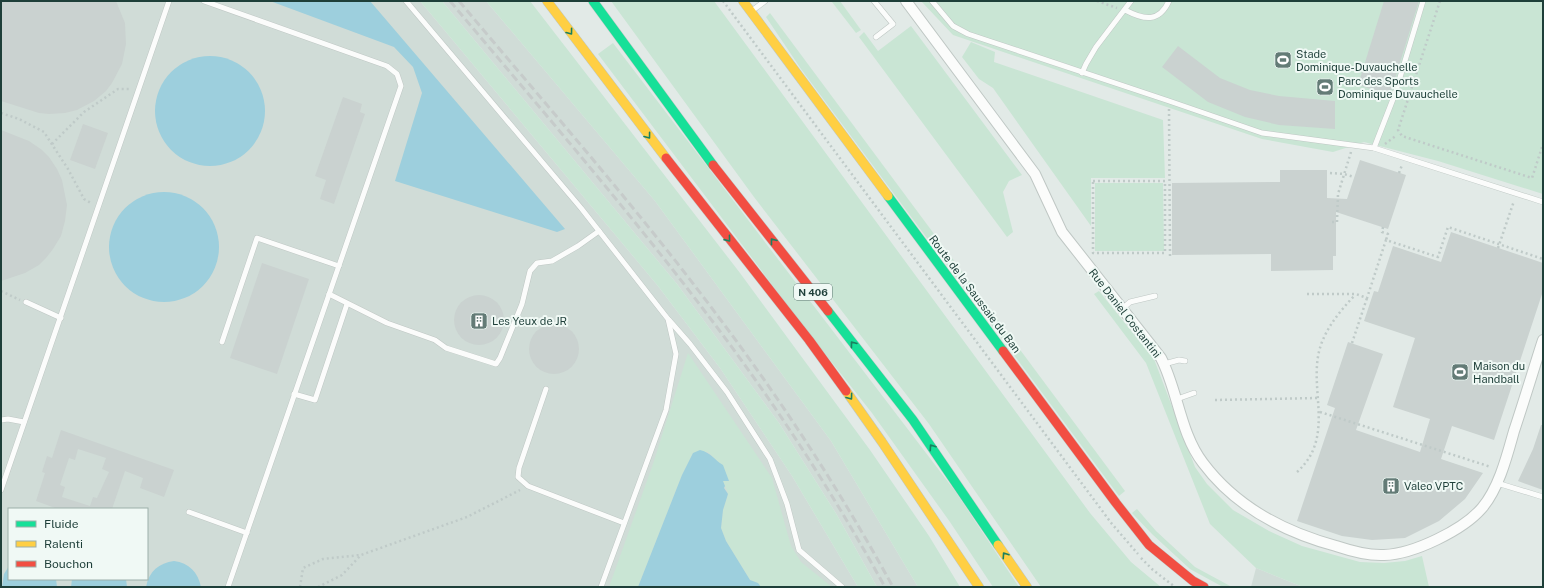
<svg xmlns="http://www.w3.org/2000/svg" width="1544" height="588" viewBox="0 0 1544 588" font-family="'Public Sans',sans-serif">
  <rect width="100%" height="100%" fill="#e2eae7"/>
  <g fill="#d0dcd7" fill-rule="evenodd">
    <path d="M1,1H420L658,286L720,368L792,476L858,587H1ZM9,509H147V579H9Z"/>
    <path d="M442,1H486L655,201L831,441L918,587H877L837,515L779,423L677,284Z"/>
    <path d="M1256,568L1303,587H1251Z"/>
  </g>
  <g fill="#c9e5d4">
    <path d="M420,1H442L677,284L779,423L837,515L877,587H858L792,476L720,368L658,286Z"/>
    <path d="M486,1H530L740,273L870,450L929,536L960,587H918L831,441L655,201Z"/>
    <path d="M611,1H714L1090,513L1131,562L1161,587H1041L929,424L754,197Z"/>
    <path d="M833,1H840L861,30L856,33L832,2Z"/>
    <path d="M921,1H1543V194L1438,161L1364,142L1333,152L1262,139L953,35Z"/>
    <path d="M770,13L1125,491L1119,496L801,69L766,17Z"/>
    <path d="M911,26L1022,175L1009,181L1003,192L1013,232L1007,237L859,37L864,32L878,51Z"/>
    <path d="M971,42L995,52L994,62L1163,120L1165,178H1091V226L993,88L979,79L962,57Z"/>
    <path d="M613,43L955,491L1019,587H993L950,522L872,413L811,336L598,54Z"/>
    <path d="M1095,183H1163L1164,251H1095Z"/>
    <path d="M1099,291L1154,359L1195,467L1207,484L1233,510L1269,531L1302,546L1360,562L1384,563L1405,561L1422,556L1429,587H1303L1256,568L1210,524L1146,363L1094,294Z"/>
    <path d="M688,353L772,478L791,546L801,562L832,587H761L758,583L750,580L726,541L721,528L723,510L728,494L723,481H729L718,462L708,452L693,453L682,475L638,587H609L653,464Z"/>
    <path d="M1137,509L1156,531L1195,567L1232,587H1223L1190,569L1152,534L1132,513Z"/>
  </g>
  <g fill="#9dcfdd">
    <path d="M270,1H370L565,229L557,232L395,181L422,93L413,67L394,47Z"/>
    <circle cx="210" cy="111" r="55"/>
    <circle cx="164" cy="247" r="55"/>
    <path d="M700,450C712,453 714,460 723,465L729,481H723L725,486L724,488L728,494L723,510L721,528L726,541L750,580L758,583L761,587H638L682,475L693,453Z"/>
    <path d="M174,561C189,563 198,572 201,587H146C149,571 159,563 174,561Z"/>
    <path d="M9,566V579H56L57,587H2L4,574Z"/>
    <path d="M72,579H126L127,587H71Z"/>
  </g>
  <g fill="#cad2d0" fill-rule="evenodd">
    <path d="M1,1H116L125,23L126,44L122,64L112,83L106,91L94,101L77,110L65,113L49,114L39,113L1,101Z"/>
    <path d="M1384,1H1419L1390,95L1358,85Z"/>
    <path d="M1178,46L1220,78L1250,90L1279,96L1335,101V129L1279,125L1245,117L1208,102L1162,67Z"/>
    <path d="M343,97L362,104L360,112L365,114L334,204L320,199L326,180L315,176Z"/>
    <path d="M83,124L108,133L95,169L70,160Z"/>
    <path d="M1,130L29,141L42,150L49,157L57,169L62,180L67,205L65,221L61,236L53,249L46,258L39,265L25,273L1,281Z"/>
    <path d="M1360,160L1406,175L1388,229L1336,212V256H1333V270L1271,271V254L1172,255V183L1280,182V170H1327V198L1347,199Z"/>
    <path d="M1451,232L1543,263V291L1494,440L1452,426L1441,459L1483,473L1465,499L1439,521L1405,538L1372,540L1342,536L1297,521L1335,408L1327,405L1348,342L1383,354L1356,430L1420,452L1430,419L1393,407L1415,338L1364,321L1374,291L1378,292L1393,246L1441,262Z"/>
    <path d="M262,263L309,279L277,374L230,358Z"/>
    <circle cx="479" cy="320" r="25"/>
    <circle cx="554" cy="349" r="25"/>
    <path d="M1541,425H1543V490L1518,481L1533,449Z"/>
    <path d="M61,430L174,470L164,497L140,488L143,478L125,471L112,509H58L36,501L45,473L42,472L47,456L52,458ZM78,449L106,458L102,469L109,472L97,498L93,497L90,506L62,497L65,487L60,485L69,458L75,460Z"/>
  </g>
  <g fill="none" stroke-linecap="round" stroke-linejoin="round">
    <defs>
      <g id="lane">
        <path d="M204,1L387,66L397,74L401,86L228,587"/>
        <path d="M406,1L581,208L668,319L676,354L666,410L601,587"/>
        <path d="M874,1L893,24L876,37"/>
        <path d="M932,1L953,26L968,34L1169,101L1262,133L1374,148L1543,202"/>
        <path d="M753,10L765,1"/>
        <path d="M1125,10C1144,20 1159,23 1169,1"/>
        <path d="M1082,73L1086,64L1096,47L1131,1"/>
        <path d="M1374,148L1395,94L1423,1"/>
        <path d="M329,294L387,323L435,340L446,348L496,364L500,358L522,304L530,271L537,263L552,261L578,246L599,231"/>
        <path d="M26,302L61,318"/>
        <path d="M1122,309L1130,302L1155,296"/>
        <path d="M669,320L690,344L727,392L770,459L787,504L799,550L842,587"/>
        <path d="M222,342L257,238L339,266"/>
        <path d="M1164,364L1179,360L1185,361"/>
        <path d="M546,389L519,468L518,477L528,486L624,523"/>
        <path d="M294,394L315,400L347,304"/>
        <path d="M1177,399L1194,393"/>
        <path d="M1,420L8,419L24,422"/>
        <path d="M1497,483L1543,497"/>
        <path d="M1,490L169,1"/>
        <path d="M189,512L247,533"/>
      </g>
      <path id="street" d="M906,1L1035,174L1062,232L1161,358C1178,391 1180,433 1203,463C1236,507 1284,532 1336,546C1351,551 1368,556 1384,555C1414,554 1463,530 1482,508C1499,488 1507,456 1514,431C1524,401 1533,371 1543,340"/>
      <g id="fast">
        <path d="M593,1L713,165"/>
        <path d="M888,196L1003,351"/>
        <path d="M828,311L913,420L998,545"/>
      </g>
      <g id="slow">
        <path d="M547,1L666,158"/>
        <path d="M743,1L888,196"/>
        <path d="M846,391L882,442L979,587"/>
        <path d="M998,545L1027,587"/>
      </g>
      <g id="jam">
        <path d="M666,158L809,340L846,391"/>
        <path d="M713,165L828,311"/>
        <path d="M1003,351L1116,503L1149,545L1193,581L1204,587"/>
      </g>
    </defs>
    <use href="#lane" stroke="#bfc7c4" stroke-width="6"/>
    <use href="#street" stroke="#bfc7c4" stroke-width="12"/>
    <use href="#fast" stroke="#bec7c4" stroke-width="10"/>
    <use href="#slow" stroke="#bec7c4" stroke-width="10"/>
    <use href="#jam" stroke="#bec7c4" stroke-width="10"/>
    <g stroke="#bfcac8" stroke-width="2.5" stroke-dasharray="2 3" stroke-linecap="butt">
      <path d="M723,1L1112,524L1138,554"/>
      <path d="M1097,1L1117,8"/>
      <path d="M1440,1L1398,130L1402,136L1532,178L1543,144"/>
      <path d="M1169,109L1170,256"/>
      <path d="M1,113L19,119L44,132L68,169L84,199L91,203"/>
      <path d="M52,144L84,112L118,89H130"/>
      <path d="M1385,144L1397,135"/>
      <path d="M1330,173L1344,174L1354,177"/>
      <path d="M1399,173L1402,165"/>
      <rect x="1093" y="181" width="72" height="72"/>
      <path d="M1332,222H1337L1338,194L1351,152"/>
      <path d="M1383,227L1382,232L1388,234L1386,240"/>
      <path d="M1498,248L1514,201"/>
      <path d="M1,291L20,300"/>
      <path d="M1307,294H1356L1367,298L1386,240L1438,257L1448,227L1543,259"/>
      <path d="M1352,343L1367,298"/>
      <path d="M1215,400L1318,398"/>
      <path d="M1320,412L1491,467"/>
      <path d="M1297,472C1338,435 1305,385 1322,342C1329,324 1342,309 1355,295"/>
      <path d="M1141,558L1153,570L1175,587"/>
      <path d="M300,587L303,568L323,559L360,555"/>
      <path d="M318,587L342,575L361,555L467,517L520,490"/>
    </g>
    <use href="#lane" stroke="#fbfcfb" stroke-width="5"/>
    <use href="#street" stroke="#fbfcfb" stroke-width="10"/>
    <use href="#fast" stroke="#16e098" stroke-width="9"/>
    <use href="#slow" stroke="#ffcf43" stroke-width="9"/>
    <use href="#jam" stroke="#f24e42" stroke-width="9"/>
    <g stroke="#c6cbca" stroke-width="3" stroke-dasharray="8 4" stroke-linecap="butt">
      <path d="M450,1C539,107 630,212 713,322C777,406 834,495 885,587"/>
      <path d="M459,1C547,106 638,209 720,319C784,404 842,494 893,587"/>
    </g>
  </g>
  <defs><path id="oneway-chevron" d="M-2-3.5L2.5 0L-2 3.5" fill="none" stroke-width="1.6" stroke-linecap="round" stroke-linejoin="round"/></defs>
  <g stroke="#1b7f5f">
    <use href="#oneway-chevron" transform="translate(570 32) rotate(53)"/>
    <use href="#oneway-chevron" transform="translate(648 136) rotate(53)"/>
    <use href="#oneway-chevron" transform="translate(728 239) rotate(51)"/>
    <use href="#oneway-chevron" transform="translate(773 241) rotate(-128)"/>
    <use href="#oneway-chevron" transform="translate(853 344) rotate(-128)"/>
    <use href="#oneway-chevron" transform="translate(850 397) rotate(54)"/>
    <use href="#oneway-chevron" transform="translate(932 447) rotate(-124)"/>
    <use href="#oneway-chevron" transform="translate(1005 555) rotate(-124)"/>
  </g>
  <defs>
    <symbol id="stadium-square" viewBox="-11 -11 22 22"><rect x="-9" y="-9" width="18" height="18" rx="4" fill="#637b76" stroke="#f0f9f5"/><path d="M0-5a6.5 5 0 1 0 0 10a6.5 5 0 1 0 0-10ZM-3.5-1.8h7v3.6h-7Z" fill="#fff"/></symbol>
    <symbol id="building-square" viewBox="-11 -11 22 22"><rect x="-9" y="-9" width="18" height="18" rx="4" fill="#637b76" stroke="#f0f9f5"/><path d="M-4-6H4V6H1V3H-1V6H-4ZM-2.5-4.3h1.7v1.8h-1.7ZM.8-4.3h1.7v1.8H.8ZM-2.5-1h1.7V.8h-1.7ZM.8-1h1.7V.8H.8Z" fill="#fff"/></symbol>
  </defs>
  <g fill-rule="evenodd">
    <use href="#stadium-square" x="1273" y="50" width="20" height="20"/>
    <use href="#stadium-square" x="1315" y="77" width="20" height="20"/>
    <use href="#building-square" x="469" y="311" width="20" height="20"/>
    <use href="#stadium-square" x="1450" y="362" width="20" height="20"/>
    <use href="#building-square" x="1381" y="476" width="20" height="20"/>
  </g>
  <g text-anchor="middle" stroke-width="4" stroke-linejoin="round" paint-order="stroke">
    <rect fill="#f0f9f5" stroke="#5d7771" stroke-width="1" x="794" y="284" width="38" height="16" rx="3"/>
    <g font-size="10" font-weight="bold" fill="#1e3f39">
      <text x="813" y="296">N 406</text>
    </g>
    <g font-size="11" fill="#1e3f39" stroke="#f0f9f5" text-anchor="start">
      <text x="1296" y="58">Stade<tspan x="1296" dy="13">Dominique-Duvauchelle</tspan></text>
      <text x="1338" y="85">Parc des Sports<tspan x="1338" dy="13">Dominique Duvauchelle</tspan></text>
      <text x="492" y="325">Les Yeux de JR</text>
      <text x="1473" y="370">Maison du<tspan x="1473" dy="13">Handball</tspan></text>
      <text x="1404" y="490">Valeo VPTC</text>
    </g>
    <g font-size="11" fill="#1e3f39" stroke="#f0f9f5">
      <text transform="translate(975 294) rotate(53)" y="4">Route de la Saussaie du Ban</text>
      <text transform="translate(1125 313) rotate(52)" y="4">Rue Daniel Costantini</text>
    </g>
  </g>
  <rect width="1544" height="588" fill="none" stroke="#1e3f39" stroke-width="4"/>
  <rect x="8" y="508" width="140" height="72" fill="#f0f9f5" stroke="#9cafaa"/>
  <rect x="16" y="521" width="20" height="6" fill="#16e098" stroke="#9cafaa"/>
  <text x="44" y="528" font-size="12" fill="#1e3f39">Fluide</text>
  <rect x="16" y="541" width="20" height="6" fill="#ffcf43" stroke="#9cafaa"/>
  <text x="44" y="548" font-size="12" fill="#1e3f39">Ralenti</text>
  <rect x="16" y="561" width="20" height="6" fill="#f24e42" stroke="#9cafaa"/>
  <text x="44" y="568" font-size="12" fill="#1e3f39">Bouchon</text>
</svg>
